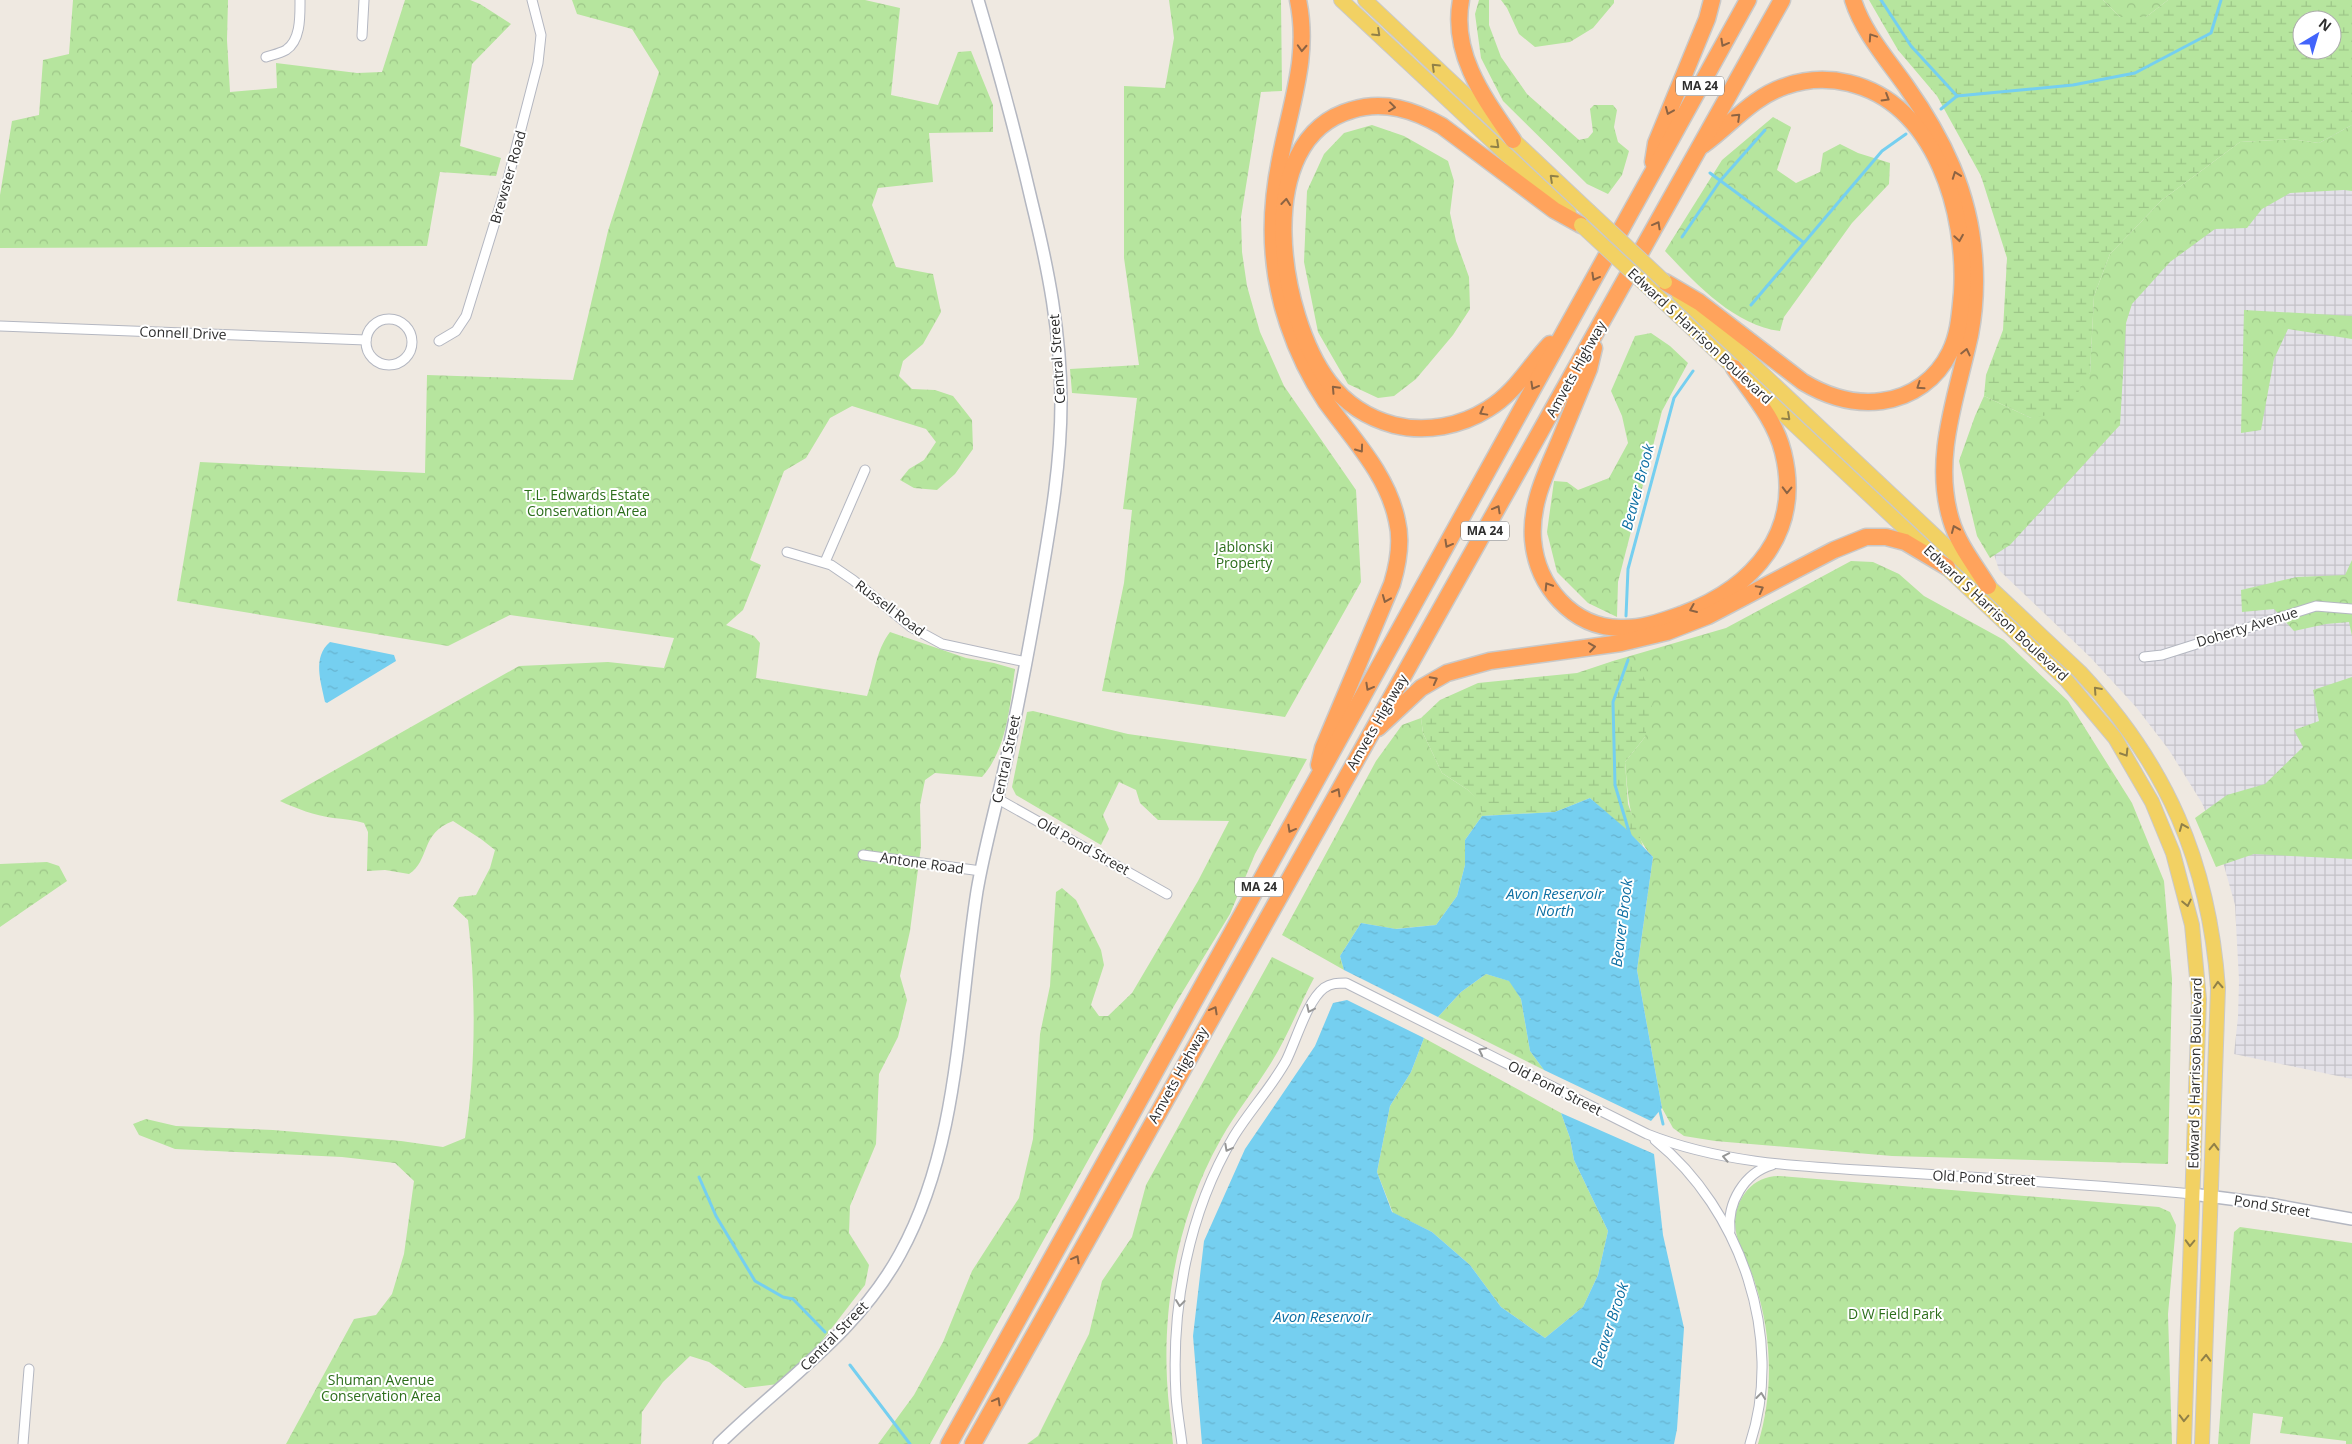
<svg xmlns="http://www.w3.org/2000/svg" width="2352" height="1444" viewBox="0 0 2352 1444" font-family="'Open Sans',sans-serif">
  <defs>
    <pattern id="industrial-grid" width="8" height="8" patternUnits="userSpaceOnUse" patternTransform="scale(1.25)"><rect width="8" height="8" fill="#e3e1e8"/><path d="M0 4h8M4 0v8" fill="none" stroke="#c3c1c7"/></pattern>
    <pattern id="forest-crowns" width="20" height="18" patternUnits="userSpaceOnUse" patternTransform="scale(1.25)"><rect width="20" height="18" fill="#b6e59e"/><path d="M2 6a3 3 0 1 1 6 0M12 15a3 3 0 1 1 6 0" fill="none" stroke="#9dc588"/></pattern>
    <pattern id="wetland-marsh" width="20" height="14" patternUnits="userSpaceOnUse" patternTransform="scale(1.25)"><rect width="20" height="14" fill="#b6e59e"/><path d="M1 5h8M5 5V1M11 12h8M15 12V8" fill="none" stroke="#9dc588"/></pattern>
    <pattern id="water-ripples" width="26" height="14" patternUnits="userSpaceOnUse" patternTransform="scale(1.25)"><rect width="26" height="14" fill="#75cff0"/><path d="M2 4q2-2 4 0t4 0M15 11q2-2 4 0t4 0" fill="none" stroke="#66b2ce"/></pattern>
  </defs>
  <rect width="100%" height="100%" fill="#efe9e1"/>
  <path fill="url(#industrial-grid)" d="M2352,125V1079L2234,1054L2238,1017L2239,980L2235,905L2216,837L2202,803L2169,750L2136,707L2090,657L1999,570L1969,476L2246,177Z"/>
  <g fill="url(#forest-crowns)">
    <path d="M73,0H228L227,40L230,92L277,88L276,63L357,73L382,72L405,0H470L480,4L511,24L472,64L460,146L501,158L496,176L440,172L427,246L0,248V195L12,121L39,115L43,60L69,54Z"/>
    <path d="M572,0H865L900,8L891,95L938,105L958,52L971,51L993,105V132L929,133L933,182L878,188L872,205L896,267L933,274L941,312L923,344L903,361L899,376L912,389L935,390L953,396L972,420L973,449L955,474L937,490L914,488L900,480L909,469L924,460L936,442L926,429L852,406L830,418L806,458L784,471L750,560L761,565L743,610L726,625L754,636L760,643L756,678L867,696C875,674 875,652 890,632L966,658L994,663L1015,669C1010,705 1007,749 982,777L935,773L925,780L920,805L921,846L910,931L900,976L907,1000L898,1037L879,1074L876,1144L850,1206L849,1233L869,1265L865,1285L814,1351L778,1384L745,1388L709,1362L690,1356L663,1382L642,1412L641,1444H286L354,1319L376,1315L392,1294L404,1254L414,1181L395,1163L342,1157L175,1149L139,1135L133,1124L146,1119L176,1126L273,1130L401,1141L443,1147L465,1138C476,1070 476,988 468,920L453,906L459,897L476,895L490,868L495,850L481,839L453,821C420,833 430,861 409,874L385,870L367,871L368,832L364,823C353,820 344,819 333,818C314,815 297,809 280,801L519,666L608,662L664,668L674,638L510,615L448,646L177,601L200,462L425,473L427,375L573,380L608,231L659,72L632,29L577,14Z"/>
    <path d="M1169,0H1281L1282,91L1261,92L1241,217L1242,252L1247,286L1260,332L1284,386L1356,490L1361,582L1285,717L1102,691L1124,583L1132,510L1123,509L1137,398L1072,393L1070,369L1139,365L1124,258V86L1165,88L1174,38Z"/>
    <path d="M1479,0H1489V25L1501,57L1527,94L1579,140L1588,138L1593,132L1590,109L1594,105H1613L1617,110L1614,127L1618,142L1629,151L1622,175L1608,194L1587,184L1503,101L1481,58L1475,14Z"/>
    <path d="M1501,0H1614V3L1593,28L1570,42L1535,47L1519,34L1507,8Z"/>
    <path d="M2103,0H2168L2146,17H2120Z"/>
    <path d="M1773,117L1791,127L1777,170L1796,183L1820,172L1823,153L1840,144L1858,153L1890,163L1889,184L1852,223L1784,317L1780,331C1735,326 1695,283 1665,251L1722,160Z"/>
    <path d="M1372,125L1404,136L1448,161L1454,181L1450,213L1456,241L1469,277L1470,309L1453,335L1416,379L1394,396L1378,398L1348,384L1318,332L1304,262L1307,191L1324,154L1344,133Z"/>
    <path d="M2352,125V191L2344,190L2290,193L2262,209L2247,228L2215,229L2170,262L2132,304L2126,323L2120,425L2010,545L1990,558L1977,536L1959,461L1975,416L1984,396L2031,418L2090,373L2094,296L2110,254L2162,200L2240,142L2291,139L2319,143Z"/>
    <path d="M2244,310L2352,316V339L2288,329L2274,359L2261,430L2241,433Z"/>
    <path d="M1651,333L1670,346L1688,363L1662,411L1618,582L1617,617L1588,603L1557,572L1547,532L1554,481L1567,482L1578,490L1609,478L1628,443L1622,416L1611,391L1635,336Z"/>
    <path d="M2352,560V636L2349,622L2326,624L2294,631L2274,609L2242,612L2241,590L2297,577L2345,575Z"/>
    <path d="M1851,561L1873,562L1899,574L1924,596L2004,640L2068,701L2132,803L2164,881L2172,979L2168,1164L1892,1156L1715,1141L1684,1136L1673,1128L1662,1108L1637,970L1653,857C1629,832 1628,795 1625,762L1645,737L1613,661L1726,628Z"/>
    <path d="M2352,677V859L2254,854L2216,867L2195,818L2227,795L2265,784L2303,747L2294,730L2319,721L2313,690Z"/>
    <path d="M1033,711L1128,734L1307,759L1255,854L1230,914L1174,1006L930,1444H878L914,1395L943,1342L972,1271L1019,1198L1033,1139L1040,1034L1050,986L1056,892L1062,888L1076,900L1101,950L1104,965L1091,1005L1099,1016H1108L1132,993L1198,881L1229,821L1158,820L1140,803L1136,790L1119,782L1103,815L1109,829L1101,845L1016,795L1012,787L1027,712Z"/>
    <path d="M1421,718L1423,733L1442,773L1468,790L1480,801L1482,816L1465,840V865L1457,896L1436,925L1395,929L1361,923L1340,956L1344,970L1282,935L1376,761L1402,725Z"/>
    <path d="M47,862L59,866L67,881L0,927V864Z"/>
    <path d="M1272,957L1314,978C1299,1006 1288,1036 1271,1063C1255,1089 1236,1112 1221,1139C1180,1211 1163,1297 1167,1380C1168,1401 1171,1423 1173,1444H1027L1038,1436L1089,1334L1102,1281L1132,1237L1146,1185Z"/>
    <path d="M1486,974L1510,981L1521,999L1530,1051L1544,1070L1438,1017L1461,992Z"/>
    <path d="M1424,1038L1561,1113L1570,1138L1574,1160L1608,1231L1598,1275L1583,1307L1545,1338L1501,1307L1470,1265L1432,1232L1393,1213L1377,1172L1390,1106L1411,1072Z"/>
    <path d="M1780,1176L2159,1207L2170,1212L2176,1225L2168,1314L2172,1444H1758C1774,1391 1772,1336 1755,1283C1749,1264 1735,1243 1735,1222C1736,1197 1754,1175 1780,1176Z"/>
    <path d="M2240,1227L2352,1243V1444H2346V1441L2280,1433L2283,1417L2253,1413L2250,1444H2218L2234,1232Z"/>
  </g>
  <g fill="url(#wetland-marsh)" fill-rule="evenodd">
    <path d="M1869,0H2103L2120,17H2146L2168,0H2352V125L2319,143L2291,139L2240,142L2162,200L2110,254L2094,296L2090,373L2066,412L2031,418L1984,396L1986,375L2003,330L2007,258L1981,176L1937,96L1898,50ZM2302,20H2332V50H2302Z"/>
    <path d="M1613,661L1639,669L1654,696L1645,737L1625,762L1628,804L1643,846L1590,798L1555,812L1482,816L1479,801L1468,790L1442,773L1423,733L1421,718L1440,700L1478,683L1577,673Z"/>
  </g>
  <g fill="url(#water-ripples)">
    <path d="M330,642L394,655L396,661L327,703L325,702C321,682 312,657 330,642Z"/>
    <path d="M1590,798L1625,828L1653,857L1637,970L1662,1108L1651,1121L1544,1070L1530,1051L1521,999L1509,981L1486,974L1461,992L1438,1017L1344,970L1340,956L1361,923L1396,929L1436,925L1457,896L1465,865V840L1482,816L1555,812Z"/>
    <path d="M1347,1000L1424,1038L1411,1072L1390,1106L1377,1172L1392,1212L1432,1232L1470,1265L1501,1307L1545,1338L1583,1307L1598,1275L1608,1231L1574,1160L1570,1138L1561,1113L1654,1154L1663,1235L1684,1328L1677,1429L1674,1444H1202L1193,1336L1204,1241L1245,1149L1315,1046L1333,1003Z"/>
  </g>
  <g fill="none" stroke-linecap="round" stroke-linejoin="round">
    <g stroke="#75cff0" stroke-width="3">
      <path d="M1881,0L1911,46L1957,96"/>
      <path d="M1957,96L2073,85L2135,73L2211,33L2221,0"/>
      <path d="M1941,109L1957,96"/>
      <path d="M1710,173L1803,242"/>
      <path d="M1682,237L1720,181L1765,130"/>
      <path d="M1751,305L1882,151L1906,134"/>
      <path d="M1626,616L1628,569L1674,398L1693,371"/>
      <path d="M1628,660L1613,702L1615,785L1630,835"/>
      <path d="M1659,1107L1663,1124"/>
      <path d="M699,1177L716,1216L755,1281L783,1297L793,1299L825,1332"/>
      <path d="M850,1365L910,1444"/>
    </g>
    <defs>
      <g id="minor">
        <path d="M362,36L364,0"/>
        <path d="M266,57C272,55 281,53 286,50C301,40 300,16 300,0"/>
        <circle cx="389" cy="342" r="23"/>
        <path d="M0,326L366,340"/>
        <path d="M439,341L456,331L466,316L507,183L538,63L541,35L532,0"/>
        <path d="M787,552L831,565L853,580L911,627L942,644L1026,662"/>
        <path d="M825,562L865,470"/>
        <path d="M2144,657L2162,655L2316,606L2352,609"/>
        <path d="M998,799L1167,894"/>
        <path d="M863,855L981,871"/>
        <path d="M1655,1140C1741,1210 1785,1338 1750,1444"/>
        <path d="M1730,1231C1727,1203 1744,1173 1772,1165"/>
        <path d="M23,1444L29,1369"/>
        <path d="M1182,1444C1180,1428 1177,1411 1176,1395C1171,1307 1188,1213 1234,1136C1250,1110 1271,1088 1286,1061C1296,1041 1307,1001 1324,988C1331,983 1338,983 1346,983L1647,1134C1730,1167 1820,1167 1908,1173C2003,1179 2098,1185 2192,1194"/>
      </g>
      <g id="tertiary">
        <path d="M2192,1194L2269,1204L2352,1219"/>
        <path d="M719,1444C782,1382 857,1333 900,1254C960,1145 958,1012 977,891C984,850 995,811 1004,770C1018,707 1030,643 1041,579C1051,521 1061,462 1061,402C1061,334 1048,268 1032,203C1016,134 998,67 978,0"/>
      </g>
      <g id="primary">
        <path d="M1341,0L1569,213"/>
        <path d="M1365,0L1589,211"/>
        <path d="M1649,288L2067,681L2115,738L2152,802L2173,853L2192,925L2199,999L2184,1444"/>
        <path d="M1679,295L2080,672C2167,765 2209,862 2218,988L2202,1444"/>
      </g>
      <g id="motorway">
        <path d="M1298,0C1310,57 1290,105 1280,160C1269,214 1270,271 1288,324C1297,351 1310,378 1326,402C1352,438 1388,475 1397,521C1402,541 1398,564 1392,584L1323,748L1319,765"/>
        <path d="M1461,0C1451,54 1484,98 1513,140"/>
        <path d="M1853,0C1863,32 1887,59 1906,86C1943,138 1969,192 1974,256C1976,282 1975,309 1970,335C1957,396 1932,458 1951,520C1958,544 1975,565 1988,586"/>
        <path d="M1653,162L1656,143L1707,19L1712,0"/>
        <path d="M1665,282L1699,302L1803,382C1828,397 1853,405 1882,401C1912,397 1937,379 1950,352C1959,334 1960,313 1962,293C1967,213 1936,104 1849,83C1828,78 1806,79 1786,86C1752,97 1731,125 1703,145"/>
        <path d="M1550,344C1529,366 1516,392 1488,409C1461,426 1426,433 1394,425C1368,418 1345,403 1329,382C1280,318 1249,139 1352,110C1384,100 1414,110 1442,126L1554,210L1581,225"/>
        <path d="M1594,348L1589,369C1579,393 1569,418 1559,442C1546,473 1530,504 1533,540C1537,586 1572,627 1620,628C1642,629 1663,621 1683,614C1754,587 1803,532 1783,452C1775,420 1753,395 1734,368"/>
        <path d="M1378,728L1421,688L1447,673L1490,661L1621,643L1667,632L1708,616L1834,550L1866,537H1886L1905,542L1947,567"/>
        <path d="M949,1444L1748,0"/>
        <path d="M973,1444C1241,962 1514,482 1782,0"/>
      </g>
    </defs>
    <use href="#minor" stroke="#b4b7c1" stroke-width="11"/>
    <use href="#tertiary" stroke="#b4b7c1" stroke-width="14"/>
    <use href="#primary" stroke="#c9c9c9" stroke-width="16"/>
    <use href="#motorway" stroke="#c9c9c9" stroke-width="19"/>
    <use href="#minor" stroke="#fff" stroke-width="9"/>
    <use href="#tertiary" stroke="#fff" stroke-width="11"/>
    <use href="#primary" stroke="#f2d163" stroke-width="14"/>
    <use href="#motorway" stroke="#ffa35c" stroke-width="16"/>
    <defs>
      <g id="primary-bridge">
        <path d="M1589,211L1665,282"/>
        <path d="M1581,225L1649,288"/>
      </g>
    </defs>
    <use href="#primary-bridge" stroke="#c9c9c9" stroke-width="16" stroke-linecap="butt"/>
    <use href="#primary-bridge" stroke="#f2d163" stroke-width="14"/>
  </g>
  <defs><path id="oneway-chevron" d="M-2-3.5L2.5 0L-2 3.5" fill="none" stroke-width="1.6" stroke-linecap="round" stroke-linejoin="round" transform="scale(1.25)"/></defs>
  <g stroke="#908048">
    <use href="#oneway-chevron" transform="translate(1377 33) rotate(43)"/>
    <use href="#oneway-chevron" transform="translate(1435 67) rotate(-136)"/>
    <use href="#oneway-chevron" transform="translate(1496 145) rotate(43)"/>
    <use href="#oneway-chevron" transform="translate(1553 178) rotate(-137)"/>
    <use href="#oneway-chevron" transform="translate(1787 417) rotate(43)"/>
    <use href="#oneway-chevron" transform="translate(2097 690) rotate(-132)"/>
    <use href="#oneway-chevron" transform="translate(2125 753) rotate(58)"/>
    <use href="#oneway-chevron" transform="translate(2183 827) rotate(-112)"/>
    <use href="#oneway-chevron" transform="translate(2187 903) rotate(78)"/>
    <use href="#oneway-chevron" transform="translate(2218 985) rotate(-93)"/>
    <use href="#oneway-chevron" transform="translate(2214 1147) rotate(-88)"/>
    <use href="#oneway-chevron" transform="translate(2190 1243) rotate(92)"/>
    <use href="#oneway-chevron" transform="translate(2206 1358) rotate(-88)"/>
    <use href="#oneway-chevron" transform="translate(2184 1418) rotate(92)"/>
  </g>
  <g stroke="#8c6343">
    <use href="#oneway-chevron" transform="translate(1872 37) rotate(-124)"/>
    <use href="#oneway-chevron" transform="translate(1724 43) rotate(119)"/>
    <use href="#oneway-chevron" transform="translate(1302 48) rotate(93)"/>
    <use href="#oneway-chevron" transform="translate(1886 98) rotate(31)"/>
    <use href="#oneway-chevron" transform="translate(1392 107) rotate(7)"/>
    <use href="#oneway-chevron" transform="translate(1669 111) rotate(113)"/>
    <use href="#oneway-chevron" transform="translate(1737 117) rotate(-44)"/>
    <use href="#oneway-chevron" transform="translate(1956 175) rotate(-110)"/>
    <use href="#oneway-chevron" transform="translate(1286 202) rotate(-84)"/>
    <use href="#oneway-chevron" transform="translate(1657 225) rotate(-61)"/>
    <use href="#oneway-chevron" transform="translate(1959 238) rotate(81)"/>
    <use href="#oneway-chevron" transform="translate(1595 277) rotate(119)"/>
    <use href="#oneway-chevron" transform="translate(1966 352) rotate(-77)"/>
    <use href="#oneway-chevron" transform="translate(1534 386) rotate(119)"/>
    <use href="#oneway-chevron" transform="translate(1920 386) rotate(146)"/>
    <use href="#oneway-chevron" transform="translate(1335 389) rotate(-133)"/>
    <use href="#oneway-chevron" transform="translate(1483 412) rotate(151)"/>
    <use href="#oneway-chevron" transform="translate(1360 449) rotate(54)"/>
    <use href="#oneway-chevron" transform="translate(1787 490) rotate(91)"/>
    <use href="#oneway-chevron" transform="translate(1497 509) rotate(-61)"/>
    <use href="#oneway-chevron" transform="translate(1955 529) rotate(-113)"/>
    <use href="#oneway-chevron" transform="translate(1448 544) rotate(119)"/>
    <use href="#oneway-chevron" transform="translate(1548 586) rotate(-122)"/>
    <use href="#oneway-chevron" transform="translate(1760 589) rotate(-28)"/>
    <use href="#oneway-chevron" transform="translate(1386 599) rotate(112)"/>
    <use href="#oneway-chevron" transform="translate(1693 609) rotate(157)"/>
    <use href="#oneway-chevron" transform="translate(1592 647) rotate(-8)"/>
    <use href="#oneway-chevron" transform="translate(1434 680) rotate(-28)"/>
    <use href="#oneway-chevron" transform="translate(1369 687) rotate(119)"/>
    <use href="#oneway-chevron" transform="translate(1337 792) rotate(-60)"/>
    <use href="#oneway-chevron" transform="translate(1291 829) rotate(119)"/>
    <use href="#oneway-chevron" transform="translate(1214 1010) rotate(-61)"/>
    <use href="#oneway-chevron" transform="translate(1076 1259) rotate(-61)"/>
    <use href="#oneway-chevron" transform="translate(997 1401) rotate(-61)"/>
  </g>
  <g stroke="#969696">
    <use href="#oneway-chevron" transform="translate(1310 1009) rotate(115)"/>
    <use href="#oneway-chevron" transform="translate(1482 1051) rotate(-153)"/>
    <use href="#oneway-chevron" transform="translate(1228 1148) rotate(118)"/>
    <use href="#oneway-chevron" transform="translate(1726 1157) rotate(-169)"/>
    <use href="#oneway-chevron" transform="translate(1180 1303) rotate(97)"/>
    <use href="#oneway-chevron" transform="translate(1761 1396) rotate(-83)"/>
  </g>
  <g text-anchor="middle" stroke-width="4" stroke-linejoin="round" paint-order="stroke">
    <g fill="#fff" stroke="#6d6d6d" stroke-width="1">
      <rect x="1676" y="76.5" width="48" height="19" rx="4"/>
      <rect x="1461" y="521.5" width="48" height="19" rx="4"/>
      <rect x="1235" y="877.5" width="48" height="19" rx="4"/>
    </g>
    <g font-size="12" font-weight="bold" fill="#2e2e2e">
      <text x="1700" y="90">MA 24</text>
      <text x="1485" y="535">MA 24</text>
      <text x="1259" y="891">MA 24</text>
    </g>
    <g font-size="14" fill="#2e2e2e" stroke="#fff">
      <text transform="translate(508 177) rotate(-74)" y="5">Brewster Road</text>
      <text transform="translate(183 333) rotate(2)" y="5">Connell Drive</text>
      <text transform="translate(1700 336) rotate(43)" y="5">Edward S Harrison Boulevard</text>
      <text transform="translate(1057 359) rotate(-94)" y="5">Central Street</text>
      <text transform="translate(1576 369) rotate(-61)" y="5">Amvets Highway</text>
      <text transform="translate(890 608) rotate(37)" y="5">Russell Road</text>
      <text transform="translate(1996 613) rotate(43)" y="5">Edward S Harrison Boulevard</text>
      <text transform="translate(2247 627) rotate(-17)" y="5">Doherty Avenue</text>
      <text transform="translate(1377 722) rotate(-60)" y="5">Amvets Highway</text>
      <text transform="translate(1006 759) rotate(-78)" y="5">Central Street</text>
      <text transform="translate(1083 846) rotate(29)" y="5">Old Pond Street</text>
      <text transform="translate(922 863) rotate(8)" y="5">Antone Road</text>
      <text transform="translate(2195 1073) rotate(-89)" y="5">Edward S Harrison Boulevard</text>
      <text transform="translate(1178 1075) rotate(-61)" y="5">Amvets Highway</text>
      <text transform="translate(1555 1088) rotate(27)" y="5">Old Pond Street</text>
      <text transform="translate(1984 1178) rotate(3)" y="5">Old Pond Street</text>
      <text transform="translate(2272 1206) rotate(9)" y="5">Pond Street</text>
      <text transform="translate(834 1336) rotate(-46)" y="5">Central Street</text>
    </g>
    <g font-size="14" fill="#2c6e1b" stroke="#fff">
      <text x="587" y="500">T.L. Edwards Estate<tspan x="587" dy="16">Conservation Area</tspan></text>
      <text x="1244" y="552">Jablonski<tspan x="1244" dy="16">Property</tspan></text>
      <text x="1895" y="1319">D W Field Park</text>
      <text x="381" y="1385">Shuman Avenue<tspan x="381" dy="16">Conservation Area</tspan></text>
    </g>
    <g font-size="15" font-style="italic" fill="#0d6fa3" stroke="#fff">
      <text transform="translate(1638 487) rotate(-75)" y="5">Beaver Brook</text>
      <text x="1555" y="899">Avon Reservoir<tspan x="1555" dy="17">North</tspan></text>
      <text transform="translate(1622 923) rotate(-83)" y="5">Beaver Brook</text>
      <text x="1322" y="1322">Avon Reservoir</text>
      <text transform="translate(1610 1325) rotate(-72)" y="5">Beaver Brook</text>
    </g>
  </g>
  <g transform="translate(2317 35) rotate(38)"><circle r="24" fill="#ffffff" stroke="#ababab"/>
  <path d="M0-4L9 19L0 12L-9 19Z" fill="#4264fb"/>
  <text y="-8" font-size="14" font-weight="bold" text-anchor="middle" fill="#2e2e2e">N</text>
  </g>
</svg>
